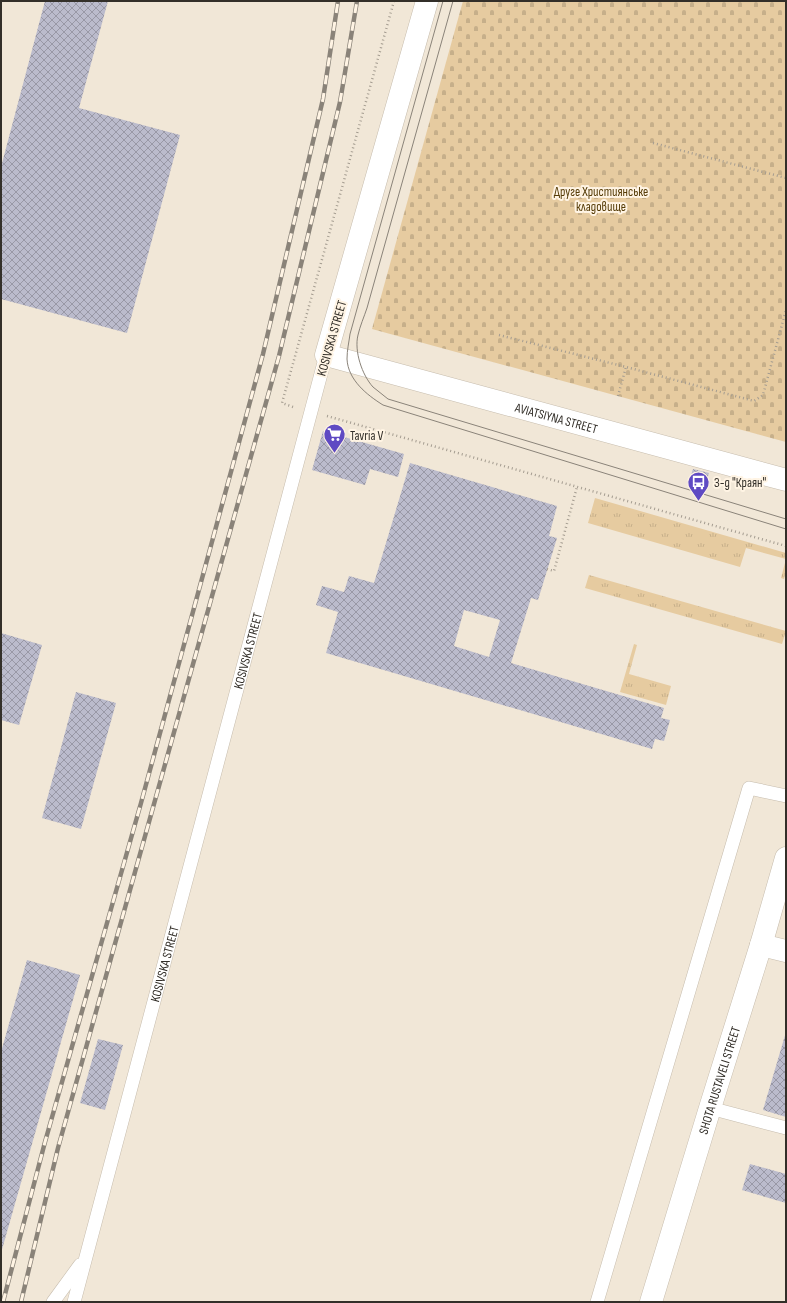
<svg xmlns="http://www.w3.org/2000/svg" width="787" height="1303" viewBox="0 0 787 1303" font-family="'Sofia Sans Condensed',sans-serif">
  <defs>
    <pattern id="grass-tufts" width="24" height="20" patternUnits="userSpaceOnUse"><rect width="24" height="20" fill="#e6cba0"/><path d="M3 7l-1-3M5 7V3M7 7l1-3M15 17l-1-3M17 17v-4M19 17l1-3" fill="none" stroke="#c6af8a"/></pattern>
    <pattern id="cemetery-stones" width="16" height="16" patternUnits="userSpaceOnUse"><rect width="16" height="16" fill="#e6cba0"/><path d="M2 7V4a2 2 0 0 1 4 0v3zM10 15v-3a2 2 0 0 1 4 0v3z" fill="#c6af8a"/></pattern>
    <pattern id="building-cross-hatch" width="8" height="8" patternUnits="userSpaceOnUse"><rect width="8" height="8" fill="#bbc"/><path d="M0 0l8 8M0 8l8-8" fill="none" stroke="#9998a6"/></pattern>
  </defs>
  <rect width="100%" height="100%" fill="#f1e7d7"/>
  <g fill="url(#grass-tufts)">
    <path d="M595,498L786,553V572L784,579L781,578L786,559L746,548L740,567L588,523Z"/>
    <path d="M589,575L786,631L782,644L585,588Z"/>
    <path d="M634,644L637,645L629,674L671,686L666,705L620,692Z"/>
  </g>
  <path fill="url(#cemetery-stones)" d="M463,1H786V442L372,329Z"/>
  <g fill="url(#building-cross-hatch)" fill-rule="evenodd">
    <path d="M45,1H108L79,108L180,135L127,333L1,299V167Z"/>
    <path d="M323,431L404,454L398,477L370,469L365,485L312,470Z"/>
    <path d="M410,463L557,506L549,536L557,538L538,600L531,598L511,663L664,708L661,718L670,720L664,741L655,739L652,749L326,653L338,612L316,605L322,586L344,592L349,576L374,583ZM464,610L500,620L489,657L454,646Z"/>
    <path d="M693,469L709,473L706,482L690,478Z"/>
    <path d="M1,633L42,645L19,725L1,720Z"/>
    <path d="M76,692L116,703L81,829L42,818Z"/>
    <path d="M27,960L80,975L1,1253V1052Z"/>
    <path d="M786,1032V1117L763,1110Z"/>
    <path d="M98,1039L123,1045L105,1110L80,1103Z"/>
    <path d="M750,1164L786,1174V1203L742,1190Z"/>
  </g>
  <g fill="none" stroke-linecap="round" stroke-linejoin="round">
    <defs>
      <g id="service">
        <path d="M710,1108L786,1128"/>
        <path d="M53,1302L80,1265"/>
        <path id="s1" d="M74,1302L326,355"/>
        <path d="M597,1302L749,788L786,796"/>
      </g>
      <g id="minor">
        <path id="s2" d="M427,1L326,355L786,480"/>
        <path d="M761,945L786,951"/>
        <path id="s3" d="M651,1302L710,1108L761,945L786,858"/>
      </g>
    </defs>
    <use href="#service" stroke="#c6bcad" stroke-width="14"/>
    <use href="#minor" stroke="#c6bcad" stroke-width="23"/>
    <g stroke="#a49c90" stroke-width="2.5" stroke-dasharray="1 3" stroke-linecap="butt">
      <path d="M653,143L786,178"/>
      <path d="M499,335L626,367L754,401L763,395L786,310"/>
      <path d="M618,396L626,367"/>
      <path d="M293,407L282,403L394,1"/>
      <path d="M327,416L786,546"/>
      <path d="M547,569L554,571L577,487"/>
    </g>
    <use href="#service" stroke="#fff" stroke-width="13"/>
    <use href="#minor" stroke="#fff" stroke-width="22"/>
    <g stroke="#8a8379" stroke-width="1">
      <path d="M443,1L350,334C349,342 347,350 347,359C348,380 367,395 383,405L786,529"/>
      <path d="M453,1L367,308C364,317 360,326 358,335C354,351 362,375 373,387C378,391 383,395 388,399L786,519"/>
    </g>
    <defs>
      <g id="rail">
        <path d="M3,1302L45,1142L141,803L263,354L323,99L338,1"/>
        <path d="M21,1302L58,1148L279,356L340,102L357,1"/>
      </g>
    </defs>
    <use href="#rail" stroke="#8a8379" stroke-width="4.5"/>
    <use href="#rail" stroke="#fff4e4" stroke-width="3" stroke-dasharray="9" stroke-linecap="butt"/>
  </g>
  <defs>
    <symbol id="supermarket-pin" viewBox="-11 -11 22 30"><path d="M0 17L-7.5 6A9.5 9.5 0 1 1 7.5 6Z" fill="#5f4ac3" stroke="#fff4e4"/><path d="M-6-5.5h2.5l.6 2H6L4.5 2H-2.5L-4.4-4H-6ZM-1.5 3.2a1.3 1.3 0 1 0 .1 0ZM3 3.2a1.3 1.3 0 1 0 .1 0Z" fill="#fff"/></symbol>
    <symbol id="bus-pin" viewBox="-11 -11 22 30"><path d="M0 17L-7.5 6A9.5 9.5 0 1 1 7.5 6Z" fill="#5f4ac3" stroke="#fff4e4"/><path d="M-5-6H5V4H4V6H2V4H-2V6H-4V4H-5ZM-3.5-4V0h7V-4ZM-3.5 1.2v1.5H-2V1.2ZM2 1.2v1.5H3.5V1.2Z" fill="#fff"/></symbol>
  </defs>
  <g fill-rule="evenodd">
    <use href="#supermarket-pin" x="322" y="422" width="25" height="34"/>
    <use href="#bus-pin" x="686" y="470" width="25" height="34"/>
  </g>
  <g text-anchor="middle" stroke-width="4" stroke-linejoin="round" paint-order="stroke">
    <g font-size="13" fill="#553b06" stroke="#fff4e4">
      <text x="601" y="196">Друге Християнське<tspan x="601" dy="15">кладовище</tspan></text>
    </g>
    <g font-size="13" fill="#332f29" stroke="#fff4e4">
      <text transform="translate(331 338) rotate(-74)" y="5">KOSIVSKA STREET</text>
      <text dy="5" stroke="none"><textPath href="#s2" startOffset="607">AVIATSIYNA STREET</textPath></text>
      <text dy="5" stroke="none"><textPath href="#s1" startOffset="674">KOSIVSKA STREET</textPath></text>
      <text dy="5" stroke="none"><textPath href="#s1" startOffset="350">KOSIVSKA STREET</textPath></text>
      <text dy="5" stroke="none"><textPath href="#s3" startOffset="232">SHOTA RUSTAVELI STREET</textPath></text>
    </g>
    <g font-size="13" fill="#332f29" stroke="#fff4e4" text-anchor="start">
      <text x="350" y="440">Tavria V</text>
      <text x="714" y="487">З-д "Краян"</text>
    </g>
  </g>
  <rect width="787" height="1303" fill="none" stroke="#332f29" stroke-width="4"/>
</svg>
